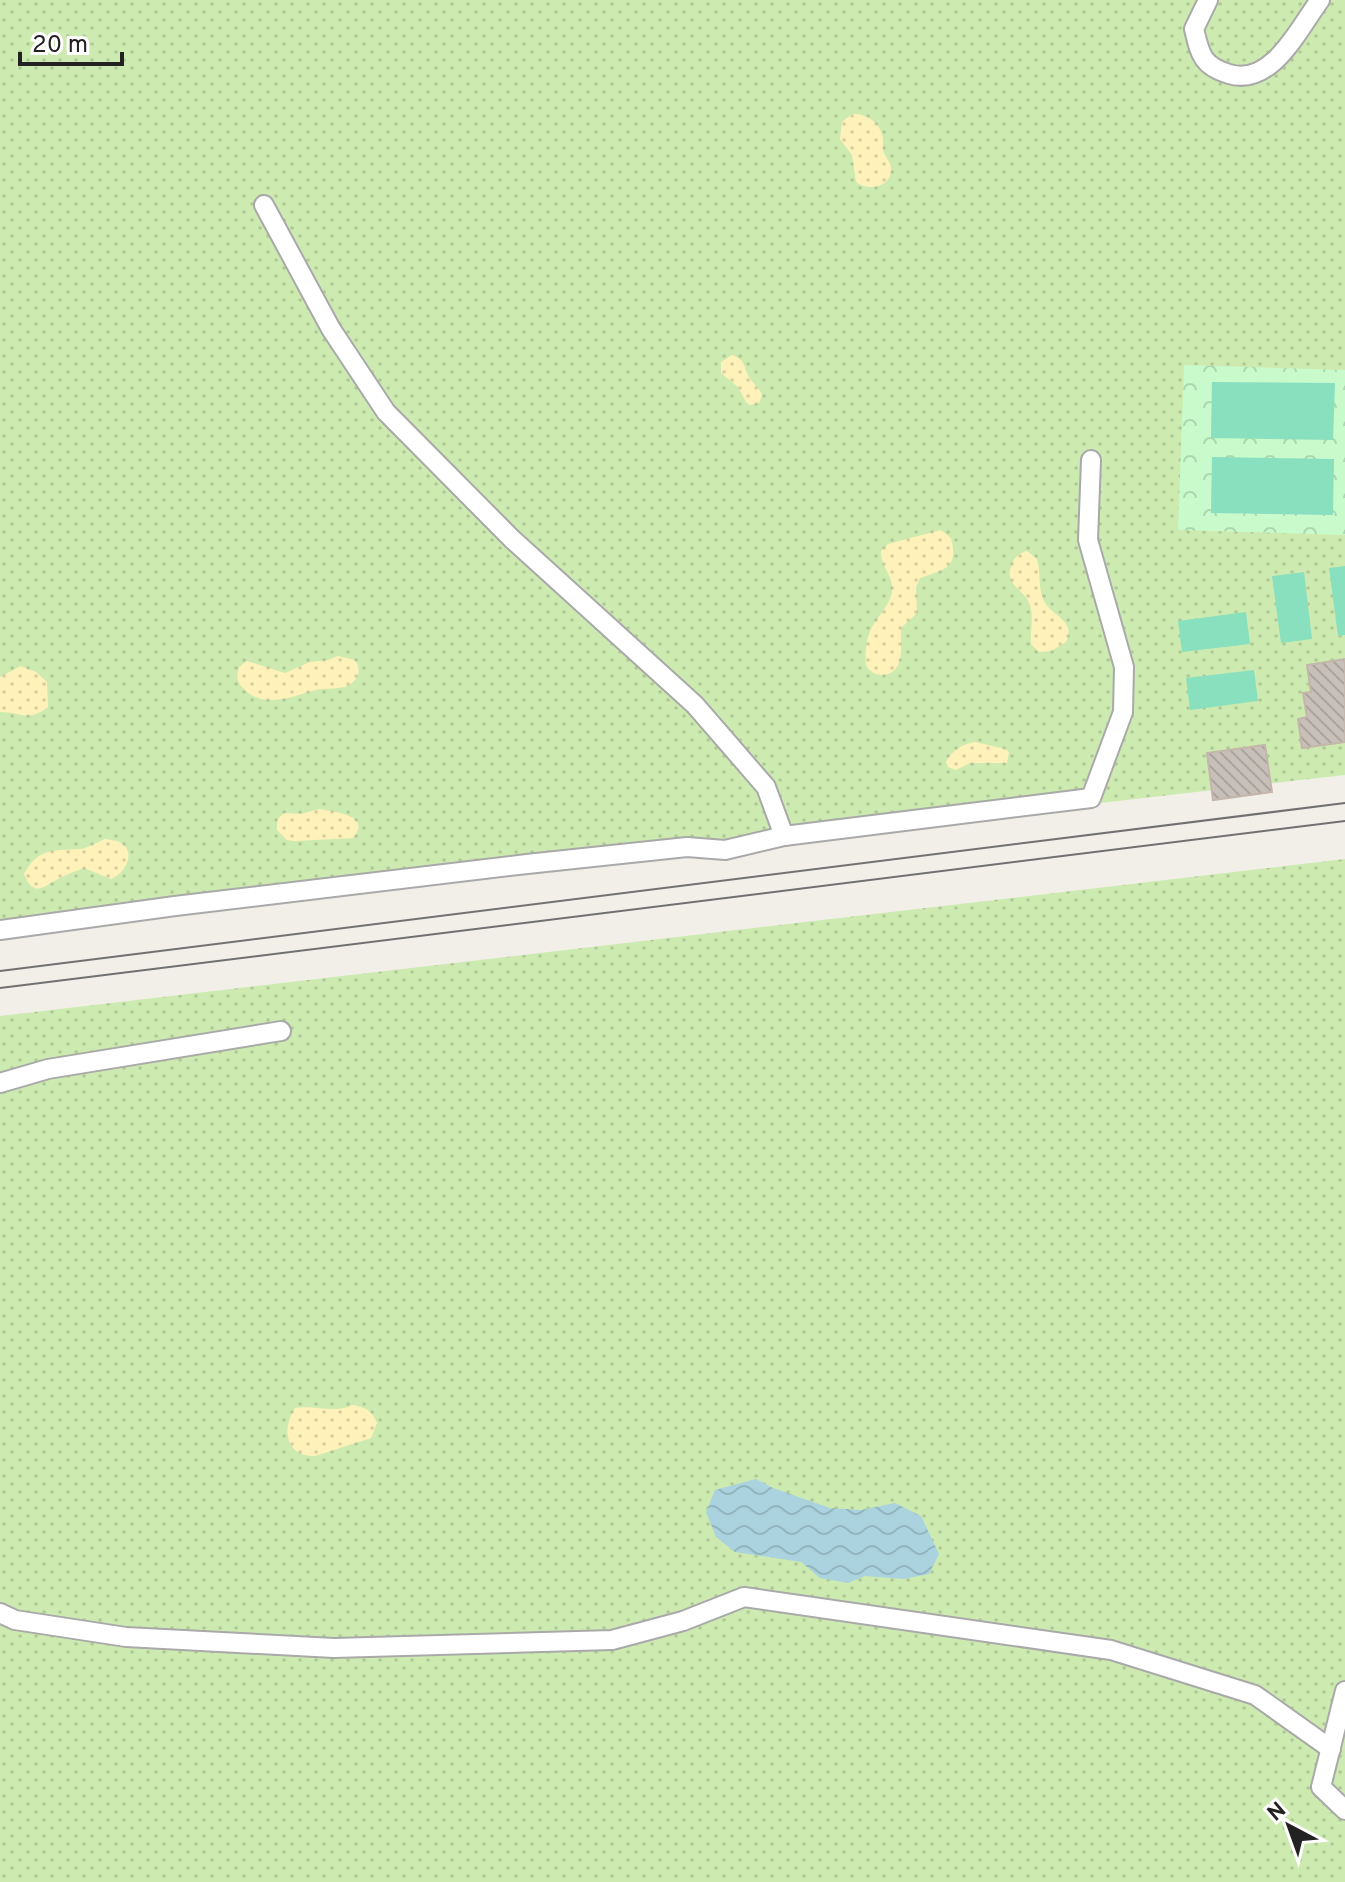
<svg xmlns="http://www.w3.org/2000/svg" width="1345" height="1882" viewBox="0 0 1345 1882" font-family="Overpass,sans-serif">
  <defs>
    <pattern id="grass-dots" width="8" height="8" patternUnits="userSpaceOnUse" patternTransform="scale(2)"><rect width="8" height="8" fill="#cdebb0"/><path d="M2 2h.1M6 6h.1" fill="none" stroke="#b0c997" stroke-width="1.8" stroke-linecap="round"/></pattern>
    <pattern id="sand-dots" width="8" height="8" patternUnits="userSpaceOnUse" patternTransform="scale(2)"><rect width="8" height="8" fill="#fff1ba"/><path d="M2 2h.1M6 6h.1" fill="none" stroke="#dacea0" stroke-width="1.8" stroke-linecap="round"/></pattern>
    <pattern id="park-crowns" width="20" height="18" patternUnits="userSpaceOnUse" patternTransform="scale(2)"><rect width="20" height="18" fill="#c8facc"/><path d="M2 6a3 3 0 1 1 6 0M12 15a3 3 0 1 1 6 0" fill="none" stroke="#acd6af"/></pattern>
    <pattern id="water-waves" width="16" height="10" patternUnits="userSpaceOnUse" patternTransform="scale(2)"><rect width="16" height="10" fill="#aad3df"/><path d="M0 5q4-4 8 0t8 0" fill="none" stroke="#92b5bf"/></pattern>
    <pattern id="building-back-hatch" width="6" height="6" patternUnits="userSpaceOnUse" patternTransform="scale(2)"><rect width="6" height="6" fill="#c7bfb8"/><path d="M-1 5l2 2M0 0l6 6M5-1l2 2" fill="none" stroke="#aba49e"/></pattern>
  </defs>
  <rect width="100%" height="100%" fill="#f2efe9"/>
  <g fill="url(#grass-dots)">
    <path d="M0,0H1345V775L0,929Z"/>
    <path d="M1345,859V1882H0V1016Z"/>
  </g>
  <g fill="url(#sand-dots)">
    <path d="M852,114C865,113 878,121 882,134C884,140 882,147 884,153C887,160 892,163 891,171C890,188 866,191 856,182L852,155L840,139L842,122Z"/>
    <path d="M732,355C746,360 743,366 749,377C753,384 759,387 762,395L759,403L750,405L746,402L738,387L721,373V362Z"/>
    <path d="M941,530L951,538C959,569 945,569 920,578L916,587L917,613L901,628C900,644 907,672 883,675C875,675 870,672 866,665C865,653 866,638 872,627C879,615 888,607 892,593C895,577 880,567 881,551L888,544Z"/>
    <path d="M1027,551L1037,559C1041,572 1038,587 1043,599C1050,616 1077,620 1066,642L1051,651L1039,652L1031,644C1030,632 1034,617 1030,605C1025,589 1001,584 1013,562C1017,555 1020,553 1027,551Z"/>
    <path d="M338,656L355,660C360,667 360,676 353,682C344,691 327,687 316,690C292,696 265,710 244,689C236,682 237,676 239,667L247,661L285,673L310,662L328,660Z"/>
    <path d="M21,666L36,672L47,682L48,707C27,723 22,712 0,712V677Z"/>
    <path d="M975,742L1005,749L1009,752L1007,763H970L956,770L948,767L946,762C952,750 963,744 975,742Z"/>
    <path d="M319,809C334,812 373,815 353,838L295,841L287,840L277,830V820L284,813L301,814Z"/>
    <path d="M105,839C106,839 118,841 119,842C138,851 125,874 111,879L84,868C76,871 67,874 60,878C44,886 34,899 24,874C39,847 53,851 80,849C88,848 98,842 105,839Z"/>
    <path d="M353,1405C366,1408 372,1410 377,1423L371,1438L315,1456C286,1457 281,1429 295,1408C315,1405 334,1414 353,1405Z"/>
  </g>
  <path fill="url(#park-crowns)" d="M1184,365L1345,370V535L1178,530Z"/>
  <g fill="#88e0be">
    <path d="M1212,382L1335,383L1333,440L1211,438Z"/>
    <path d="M1212,457L1334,459L1333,515L1211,513Z"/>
    <path d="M1345,566V635L1338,636L1329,568Z"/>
    <path d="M1304,572L1312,639L1281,643L1272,576Z"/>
    <path d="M1246,612L1250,644L1182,652L1178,621Z"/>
    <path d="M1254,670L1258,701L1190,710L1186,678Z"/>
  </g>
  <path fill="url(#water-waves)" d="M756,1479L773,1488L830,1508L861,1510L895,1503L921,1516L939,1554L929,1574L903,1579L865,1576L848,1583L820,1578L801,1562L735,1552L716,1537L706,1512L715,1490Z"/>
  <g fill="url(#building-back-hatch)" stroke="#c4b6ab" stroke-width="2">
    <path d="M1345,659V742L1302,748L1298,719L1307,717L1303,693L1311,692L1307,665Z"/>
    <path d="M1265,745L1272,792L1213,800L1207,753Z"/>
  </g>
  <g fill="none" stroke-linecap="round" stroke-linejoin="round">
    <defs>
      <g id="service">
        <path d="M1208,0L1194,29C1200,54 1202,66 1229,74C1272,87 1299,28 1320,0"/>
        <path d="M264,205L331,329L386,412L512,539L695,705L766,787L784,836L1091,798L1123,712L1124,667L1088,540L1091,460"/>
        <path d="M0,930L175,906L527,864L687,847L725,850L788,835"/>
        <path d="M0,1083L48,1069L281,1031"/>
        <path d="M0,1613L15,1620L126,1637L334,1648L612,1640L683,1621L744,1597L1111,1650L1255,1695L1331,1749"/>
        <path d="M1345,1691L1321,1787L1345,1810"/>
      </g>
    </defs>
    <use href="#service" stroke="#a9a9a9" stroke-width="22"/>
    <use href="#service" stroke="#fff" stroke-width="18"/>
    <g stroke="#707070" stroke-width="2">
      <path d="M0,971L1345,803"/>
      <path d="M0,988L1345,821"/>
    </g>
  </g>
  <g transform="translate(1289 1826) rotate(319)" stroke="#ffffff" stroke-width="6" paint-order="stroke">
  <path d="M0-6L14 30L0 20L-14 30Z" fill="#222222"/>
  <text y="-12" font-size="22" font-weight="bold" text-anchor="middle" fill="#222222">N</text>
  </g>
  <path d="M20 52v12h102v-12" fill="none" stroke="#222222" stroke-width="4"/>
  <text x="32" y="52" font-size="24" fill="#222222" stroke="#ffffff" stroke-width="6" paint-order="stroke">20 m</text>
</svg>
